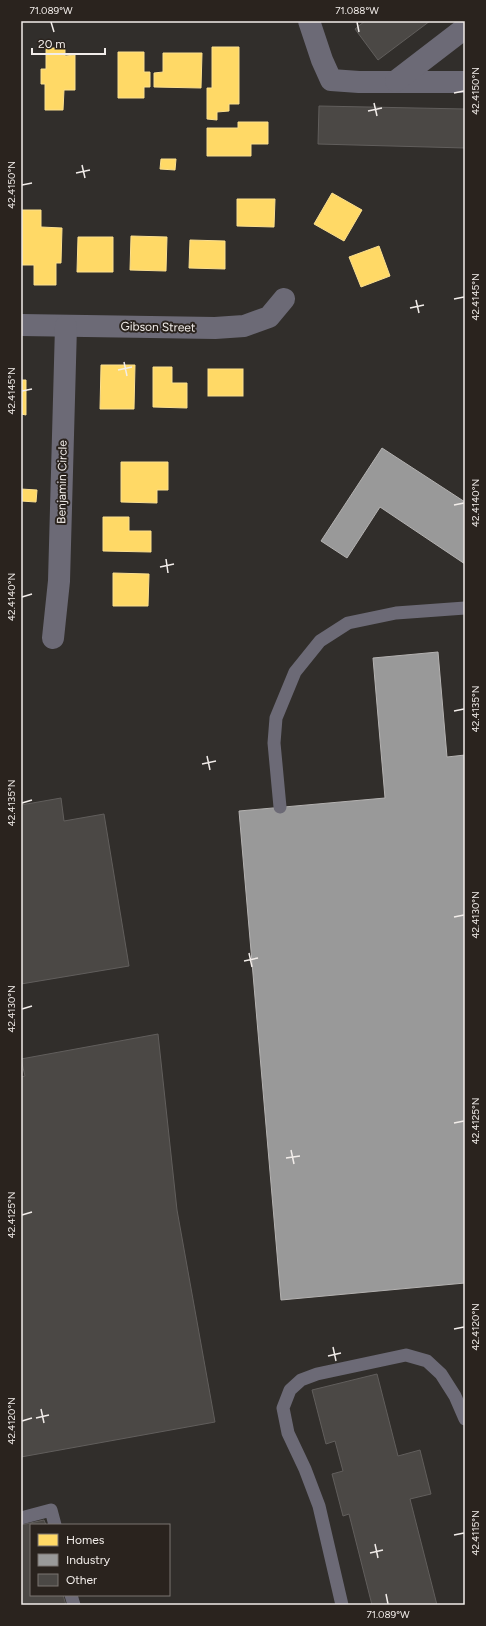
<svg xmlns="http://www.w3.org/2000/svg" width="486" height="1626" viewBox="0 0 486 1626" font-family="Figtree,sans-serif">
  <rect width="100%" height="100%" fill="#312e2b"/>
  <g fill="#ffd966" stroke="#fbdf8e">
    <path d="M212,47H239V104H229V111L217,112V120L207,119V88H212Z"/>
    <path d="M46,48H65V56L75,55V90H64L63,110H45V84H41V69H46Z"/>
    <path d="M118,52H144V72H150V87H144V98H118Z"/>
    <path d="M163,53H202L201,88L154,87V73L163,72Z"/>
    <path d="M238,122H268V144H251V156H207V128H238Z"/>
    <path d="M161,159H176L175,170L160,169Z"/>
    <path d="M332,193L362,210L344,241L314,224Z"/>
    <path d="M237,199H275L274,227L237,226Z"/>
    <path d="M21,210H41V227L62,228L61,263H56V285H34V265H21Z"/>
    <path d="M131,236L167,237L166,271L130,270Z"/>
    <path d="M78,237H113V272H77Z"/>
    <path d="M190,240L225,241V269L189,268Z"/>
    <path d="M379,246L390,276L361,287L349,257Z"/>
    <path d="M101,365H135L134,409H100Z"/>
    <path d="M153,367H172V383H187V408L153,407Z"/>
    <rect x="208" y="369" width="35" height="27"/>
    <path d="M21,380H26V415L21,414Z"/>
    <path d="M121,462H168V490H157V503L121,502Z"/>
    <path d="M21,489L37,490L36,502L21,501Z"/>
    <path d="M103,517H129V531H151V552L103,551Z"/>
    <path d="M113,573L149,574L148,606H113Z"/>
  </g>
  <g fill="#999" stroke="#b4b2b1">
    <path d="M382,448L465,502V564L380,507L347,558L321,541Z"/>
    <path d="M438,652L447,757L465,755V1283L281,1300L239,811L385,798L373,658Z"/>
  </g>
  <g fill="#4b4845" stroke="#615e5c">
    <path d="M365,21H430L378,60L355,29Z"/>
    <path d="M319,106L465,109V148L318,144Z"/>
    <path d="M61,798L64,821L104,814L129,966L21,984V805Z"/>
    <path d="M158,1034L177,1210L215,1422L21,1457V1077L25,1076L21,1059Z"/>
    <path d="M377,1374L398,1456L420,1450L431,1494L410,1499L437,1605H372L349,1514L343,1516L332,1474L343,1471L335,1441L326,1444L312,1390Z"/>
    <path d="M44,1520L46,1525H31V1595H63L66,1605H21V1525Z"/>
  </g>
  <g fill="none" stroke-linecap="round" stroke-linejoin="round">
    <g stroke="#6c6a76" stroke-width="13">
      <path d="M280,807L274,743L276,718L295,672L320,641L348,623L396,613L465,608"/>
      <path d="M21,1518L51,1510L55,1525"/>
      <path d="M71,1595L74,1605"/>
      <path d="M342,1605L319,1506L305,1469L288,1433L283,1408L290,1390L301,1380L317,1374L406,1355L427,1361L441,1374L455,1396L465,1419"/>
    </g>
    <g stroke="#6c6a76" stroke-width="22">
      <path d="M309,21L322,60L331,80L359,82H465"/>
      <path d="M396,81L465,28"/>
      <path d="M21,325L215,328L244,326L269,317L284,299"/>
      <path d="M53,638L59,581L66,326"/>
    </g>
  </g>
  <path fill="none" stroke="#f2edea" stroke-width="1.5" d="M51,22L54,32M357,22L359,32M454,93L464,91M374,103L377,116M368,111L382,108M82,165L85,178M76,173L90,170M22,185L32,183M454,299L464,297M416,300L419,313M410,308L424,305M124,362L127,376M118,370L132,367M22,391L32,389M454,505L464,503M166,559L168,573M160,567L174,564M22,597L32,594M454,711L464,709M207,756L210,770M202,764L216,761M22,803L32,800M454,917L464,915M249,953L252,967M244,961L258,958M22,1009L32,1006M454,1123L464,1121M291,1150L294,1164M286,1158L300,1156M22,1215L32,1212M454,1329L464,1327M333,1347L336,1361M328,1356L341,1353M41,1409L44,1423M36,1418L49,1415M22,1421L32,1418M454,1535L464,1533M375,1544L378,1558M370,1553L383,1550M386,1594L388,1604"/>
  <g text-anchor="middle" stroke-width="4" stroke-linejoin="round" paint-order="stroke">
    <g font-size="12" fill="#f2edea" stroke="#2a231e">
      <text transform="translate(158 327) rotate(1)" y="4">Gibson Street</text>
      <text transform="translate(62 482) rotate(-89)" y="4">Benjamin Circle</text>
    </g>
  </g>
  <rect width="486" height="1626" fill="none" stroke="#2a231e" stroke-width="44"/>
  <rect x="30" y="1524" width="140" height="72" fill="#2a231e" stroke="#7a7470"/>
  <rect x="38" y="1534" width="20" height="12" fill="#ffd966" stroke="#7a7470"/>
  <text x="66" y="1544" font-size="12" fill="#f2edea">Homes</text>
  <rect x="38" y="1554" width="20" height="12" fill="#999999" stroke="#7a7470"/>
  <text x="66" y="1564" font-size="12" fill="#f2edea">Industry</text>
  <rect x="38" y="1574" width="20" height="12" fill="#4b4845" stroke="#7a7470"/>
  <text x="66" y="1584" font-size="12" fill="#f2edea">Other</text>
  <path d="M32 48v6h73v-6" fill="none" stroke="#f2edea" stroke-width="2"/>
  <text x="38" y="48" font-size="12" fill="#f2edea" stroke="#2a231e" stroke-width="3" paint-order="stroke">20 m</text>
  <rect x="22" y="22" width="442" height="1582" fill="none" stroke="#f2edea" stroke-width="1.5"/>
  <g font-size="10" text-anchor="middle" fill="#f2edea">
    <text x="51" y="14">71.089°W</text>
    <text x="357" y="14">71.088°W</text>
    <text transform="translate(475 91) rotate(-90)" y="4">42.4150°N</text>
    <text transform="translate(11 185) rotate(-90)" y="4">42.4150°N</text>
    <text transform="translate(475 297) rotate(-90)" y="4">42.4145°N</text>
    <text transform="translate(11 391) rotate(-90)" y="4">42.4145°N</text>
    <text transform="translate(475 503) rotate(-90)" y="4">42.4140°N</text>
    <text transform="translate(11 597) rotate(-90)" y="4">42.4140°N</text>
    <text transform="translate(475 709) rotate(-90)" y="4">42.4135°N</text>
    <text transform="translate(11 803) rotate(-90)" y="4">42.4135°N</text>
    <text transform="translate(475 915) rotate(-90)" y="4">42.4130°N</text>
    <text transform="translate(11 1009) rotate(-90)" y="4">42.4130°N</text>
    <text transform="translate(475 1121) rotate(-90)" y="4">42.4125°N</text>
    <text transform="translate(11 1215) rotate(-90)" y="4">42.4125°N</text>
    <text transform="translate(475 1327) rotate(-90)" y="4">42.4120°N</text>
    <text transform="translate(11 1421) rotate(-90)" y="4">42.4120°N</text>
    <text transform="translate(475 1533) rotate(-90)" y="4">42.4115°N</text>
    <text x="388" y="1618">71.089°W</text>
  </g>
</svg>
